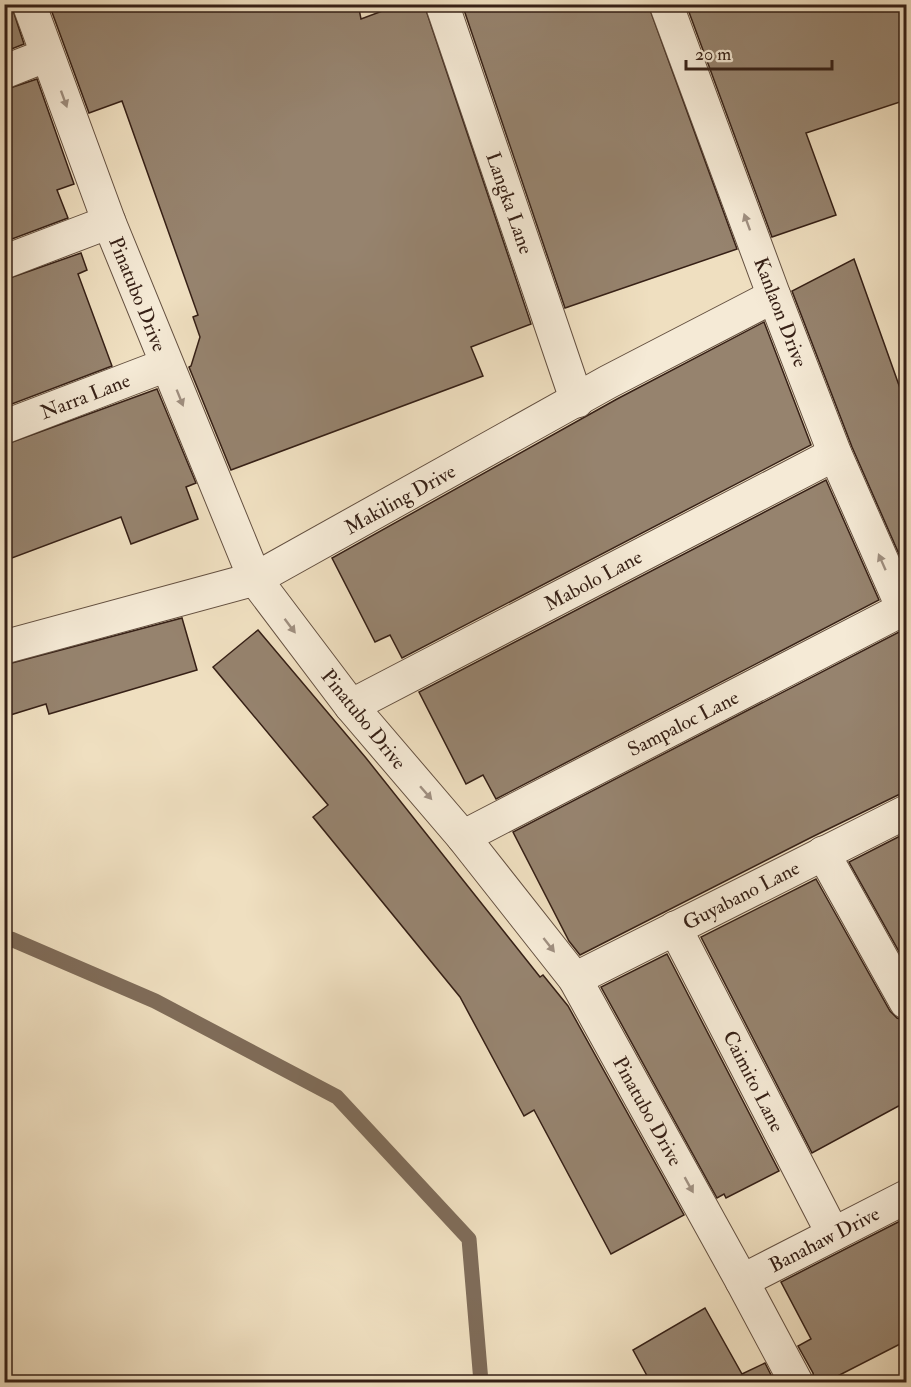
<svg xmlns="http://www.w3.org/2000/svg" width="911" height="1387" viewBox="0 0 911 1387" font-family="'IM FELL Double Pica',serif">
  <rect width="100%" height="100%" fill="#efdfc0"/>
  <filter id="stains"><feTurbulence type="fractalNoise" baseFrequency=".00333" numOctaves="4"/><feColorMatrix values="0 0 0 0 .2 0 0 0 0 .09 0 0 0 0 .02 0 0 0 .5 -.17"/></filter>
  <radialGradient id="worn" r=".72"><stop offset=".6" stop-color="#630" stop-opacity="0"/><stop offset="1" stop-color="#630" stop-opacity=".3"/></radialGradient>
  <g fill="none" stroke-linecap="round" stroke-linejoin="round">
    <path stroke="#7f6c59" stroke-width="15" d="M4,942L11,939L155,1001L337,1097L469,1239L481,1382"/>
  </g>
  <g fill="#96836e" stroke="#362016" stroke-width="1.5">
    <path d="M4,4H11L24,44L4,52Z"/>
    <path d="M49,4H358L361,19L401,4H424L531,324L471,347L483,376L231,470L189,367L191,366L200,337L193,317L198,315L122,101L89,113Z"/>
    <path d="M462,4H648L737,249L565,308Z"/>
    <path d="M686,4H906V100L806,133L836,215L772,237Z"/>
    <path d="M37,79L74,184L57,190L68,218L4,242V90Z"/>
    <path d="M81,253L87,270L78,274L112,366L4,407V280Z"/>
    <path d="M854,259L906,405V570L852,447L792,291Z"/>
    <path d="M764,322L811,445L402,658L390,635L375,642L332,558L617,399Z"/>
    <path d="M157,389L196,483L186,487L198,519L131,544L121,517L4,561V445Z"/>
    <path d="M826,480L879,600L496,799L483,775L466,784L419,692Z"/>
    <path d="M182,618L197,670L49,714L46,704L4,717V665Z"/>
    <path d="M258,630L366,758L540,977L543,975L568,1006L684,1215L611,1254L534,1110L524,1116L460,997L313,817L328,805L213,667Z"/>
    <path d="M899,632L906,633V793L898,795L814,836L580,955L569,941L513,832Z"/>
    <path d="M906,833V964L849,862Z"/>
    <path d="M816,879L890,1011L897,1018L906,1021V1102L812,1153L701,937Z"/>
    <path d="M667,954L779,1171L726,1198L724,1194L717,1198L601,987Z"/>
    <path d="M906,1218V1341L824,1383H815L813,1373L798,1346L811,1339L781,1282Z"/>
    <path d="M705,1308L742,1374L765,1363L775,1383H651L633,1350Z"/>
  </g>
  <g fill="none" stroke-linecap="round" stroke-linejoin="round">
    <defs>
      <g id="minor">
        <path d="M29,4L109,222L255,579L351,706L463,837L575,979L742,1281L796,1382"/>
        <path d="M442,4L577,401"/>
        <path d="M666,4L774,296L835,454L906,615"/>
        <path d="M4,72L47,55"/>
        <path d="M4,262L109,222"/>
        <path d="M4,427L166,365"/>
        <path d="M4,647L255,579L608,382L774,296"/>
        <path d="M351,706L835,454"/>
        <path d="M463,837L903,609"/>
        <path d="M823,853L906,1002"/>
        <path d="M675,928L833,1234"/>
        <path d="M575,979L906,812"/>
        <path d="M742,1281L906,1197"/>
      </g>
    </defs>
    <use href="#minor" stroke="#645040" stroke-width="35"/>
    <use href="#minor" stroke="#f5ead6" stroke-width="33"/>
  </g>
  <defs><path id="oneway-solid" d="M-6-.8H1V-3.2L6.5 0L1 3.2V.8H-6Z" transform="scale(1.5)"/></defs>
  <g fill="#9f8f80">
    <use href="#oneway-solid" transform="translate(64 99) rotate(70)"/>
    <use href="#oneway-solid" transform="translate(747 222) rotate(-110)"/>
    <use href="#oneway-solid" transform="translate(180 398) rotate(68)"/>
    <use href="#oneway-solid" transform="translate(882 562) rotate(-114)"/>
    <use href="#oneway-solid" transform="translate(290 626) rotate(53)"/>
    <use href="#oneway-solid" transform="translate(426 793) rotate(49)"/>
    <use href="#oneway-solid" transform="translate(549 945) rotate(52)"/>
    <use href="#oneway-solid" transform="translate(689 1185) rotate(61)"/>
  </g>
  <g text-anchor="middle" stroke-width="4.5" stroke-linejoin="round" paint-order="stroke">
    <g font-size="20" fill="#362016" stroke="#f5ead6">
      <text transform="translate(510 203) rotate(71)" y="7">Langka Lane</text>
      <text transform="translate(138 294) rotate(68)" y="7">Pinatubo Drive</text>
      <text transform="translate(781 312) rotate(69)" y="7">Kanlaon Drive</text>
      <text transform="translate(85 396) rotate(-21)" y="7">Narra Lane</text>
      <text transform="translate(400 499) rotate(-29)" y="7">Makiling Drive</text>
      <text transform="translate(593 580) rotate(-28)" y="7">Mabolo Lane</text>
      <text transform="translate(364 719) rotate(51)" y="7">Pinatubo Drive</text>
      <text transform="translate(683 723) rotate(-27)" y="7">Sampaloc Lane</text>
      <text transform="translate(741 895) rotate(-27)" y="7">Guyabano Lane</text>
      <text transform="translate(754 1081) rotate(63)" y="7">Caimito Lane</text>
      <text transform="translate(648 1111) rotate(61)" y="7">Pinatubo Drive</text>
      <text transform="translate(824 1239) rotate(-27)" y="7">Banahaw Drive</text>
    </g>
  </g>
  <rect width="911" height="1387" fill="none" stroke="#efdfc0" stroke-width="24"/>
  <rect x="6" y="6" width="899" height="1375" fill="none" stroke="#362016" stroke-width="3"/>
  <rect x="12" y="12" width="887" height="1363" fill="none" stroke="#362016" stroke-width="1.5"/>
  <path d="M686 60v9h146v-9" fill="none" stroke="#362016" stroke-width="3"/>
  <text x="695" y="60" font-size="18" fill="#362016" stroke="#f5ead6" stroke-width="4.5" paint-order="stroke">20 m</text>
  <rect width="100%" height="100%" filter="url(#stains)"/>
  <rect width="100%" height="100%" fill="url(#worn)"/>
</svg>
